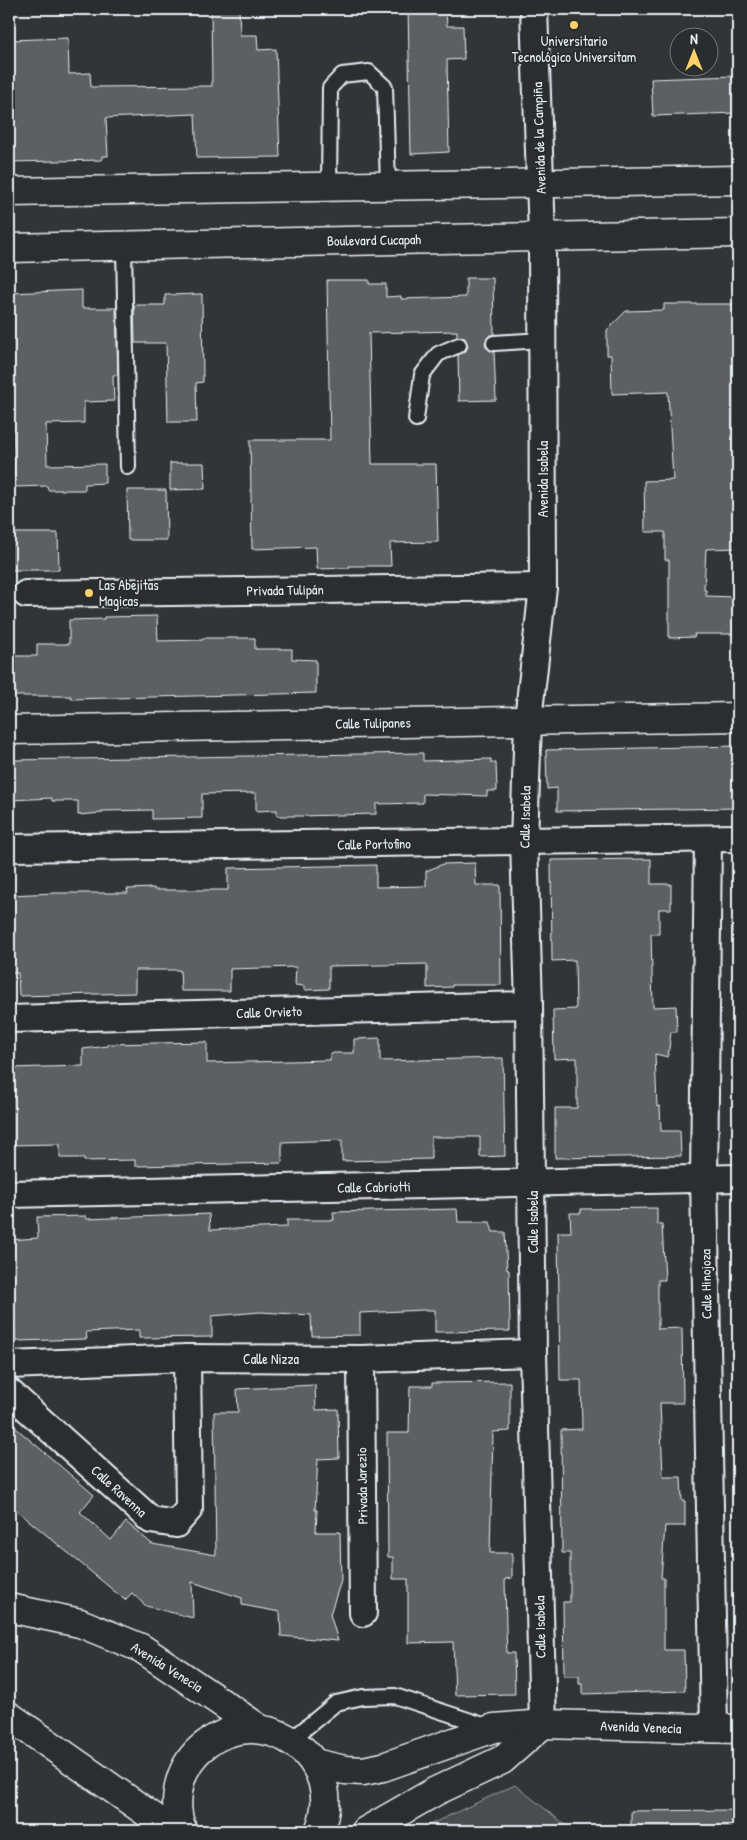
<svg xmlns="http://www.w3.org/2000/svg" width="747" height="1840" viewBox="0 0 747 1840" font-family="'Patrick Hand',sans-serif">
  <rect width="100%" height="100%" fill="#323536"/>
  <filter id="ink" filterUnits="userSpaceOnUse"><feTurbulence type="fractalNoise" baseFrequency=".02" numOctaves="2"/><feDisplacementMap in="SourceGraphic" scale="10" xChannelSelector="R" yChannelSelector="G"/><feConvolveMatrix kernelMatrix="1 2 1 2 8 2 1 2 1" color-interpolation-filters="sRGB"/></filter>
  <g filter="url(#ink)">
    <path fill="#494d4f" stroke="#989fa4" d="M515,1785L573,1831H416Z"/>
    <g fill="#5c6063" stroke="#e8f1f8">
      <path d="M211,9H239L240,35H257L258,50L276,49L280,157L197,158L195,114L106,118L108,156H102V160L9,162V40L68,38L69,74L90,73L91,87L212,86Z"/>
      <path d="M408,9H446L447,26H463L464,59L447,60L449,152L411,154Z"/>
      <path d="M735,76L737,113L653,116L651,79Z"/>
      <path d="M466,278H493L494,334L489,336L485,343L487,348L494,352L496,400L459,401L458,355L466,351L468,346L465,338L457,337V331L369,333L372,464H436L438,542L390,543L391,566H349V568L317,569L316,547L252,549L250,440H330L327,280H369V284H386V297L401,296V299L466,297Z"/>
      <path d="M82,290V308H116L118,375H113L114,401L84,402V423L46,424L47,465L105,464V483L85,484V490H48L47,486L15,487L9,293Z"/>
      <path d="M202,294L203,382L196,383L197,422H168L166,343H135L134,305H165V295Z"/>
      <path d="M664,304H737L738,548L706,549L704,590H706V596L735,597L734,634H694L695,637L669,638V560H665V532H645L644,481L673,480L668,392L612,394L611,355H607V330L626,311L664,310Z"/>
      <path d="M170,463H204L205,489L170,490Z"/>
      <path d="M127,490H166L167,540H128Z"/>
      <path d="M9,533H58L59,570H9Z"/>
      <path d="M157,616L158,641L203,640V638H255V649H292V659L316,660V693L71,699V696H9V656H37V644H69V620L104,619V617Z"/>
      <path d="M738,746V808L557,811V788L547,789L546,750Z"/>
      <path d="M423,753V761L491,759V763H496L497,791H487V796L423,794V803L376,804V814L301,816H277V810L256,811V793L202,794V818L152,819V810L102,811V813L78,815V801H52V798L10,800V798H9V767H14V760Z"/>
      <path d="M651,859V884H671V909H659V934H651L653,1007L676,1006L677,1032H671L668,1057L655,1054L657,1107L660,1106L661,1131H680L681,1156L555,1158V1108H577V1058L554,1059L553,1010L576,1009L575,960L552,961L551,860Z"/>
      <path d="M475,863L476,885H500L501,985H452V987L427,988V964L329,966V989L304,990V986L295,985L296,967L230,969V991H181L180,970H135V993L19,996L18,973L9,972V895L55,893H128L127,889L154,888V890H228V868L376,865V887L426,886V871L443,864Z"/>
      <path d="M380,1038V1061L503,1058L505,1156L480,1157V1137H431V1159L342,1161V1140L282,1142V1163L135,1166V1160L84,1161V1158H60V1144L10,1145L9,1068L83,1066V1049L108,1046V1044L207,1042V1063L330,1060V1053H354V1039Z"/>
      <path d="M657,1208V1224H662L665,1280H658V1329L682,1328L683,1403H660L663,1477H681L682,1501H685V1526H665L661,1578H664V1650H684L685,1691L582,1694V1684H579V1676H564L563,1602H570V1553H562L561,1430L582,1429L581,1380H560L558,1232H571L570,1213H581V1209Z"/>
      <path d="M457,1209L458,1222H490L493,1232H505L507,1270H509L510,1331L435,1332V1310H423L360,1313V1335L312,1336L311,1315L260,1312L212,1316V1337L139,1338V1330L86,1332L87,1339L15,1341L14,1279L9,1280V1240L38,1238L37,1217L86,1216V1219L209,1214L210,1230L287,1227V1220H334L333,1212Z"/>
      <path d="M510,1382V1431L493,1432L490,1553H512V1578L505,1579L506,1628L507,1653H514L515,1694L455,1695L453,1642L408,1643V1579H393V1557H388L387,1433H409L410,1386H432V1383Z"/>
      <path d="M315,1385L316,1410L338,1409L339,1458L318,1459L315,1510H317L316,1532H340L341,1581L330,1614L338,1641L281,1636L280,1612L242,1605V1598L192,1582L193,1618L146,1606L132,1593L125,1600L9,1504V1422L94,1495L80,1512L111,1540L126,1522L152,1544L216,1555L214,1412H238L237,1389Z"/>
      <path d="M737,1810L738,1831H631V1811Z"/>
    </g>
    <g fill="none" stroke-linecap="round" stroke-linejoin="round">
      <defs>
        <g id="lane">
          <path d="M329,187L330,88L342,75L369,72L385,87L388,186"/>
          <path d="M124,246L128,467"/>
          <path d="M494,343L542,340"/>
          <path d="M416,419L422,375L438,354L459,345"/>
          <path d="M291,1740L336,1703L363,1697L395,1696L489,1727"/>
        </g>
        <g id="street">
          <path d="M534,9L542,237L543,587L528,720L524,842L529,1005L533,1353L543,1724"/>
          <path d="M26,594L543,587"/>
          <path d="M708,839L704,1178L714,1729"/>
          <path d="M9,848L738,838"/>
          <path d="M9,1019L529,1005"/>
          <path d="M9,1194L738,1178"/>
          <path d="M361,1359L363,1613"/>
          <path d="M9,1365L187,1358L361,1359L533,1353"/>
          <path d="M9,1392L151,1520L176,1524L189,1509L187,1358"/>
        </g>
        <g id="secondary">
          <path d="M9,192L738,180"/>
          <path d="M9,248L738,233"/>
          <path d="M9,730L738,717"/>
          <path d="M9,1608L80,1623L141,1648L260,1729"/>
          <path d="M9,1716L173,1831"/>
          <path d="M314,1763L345,1770L363,1771L383,1767L494,1728L543,1724L738,1729"/>
          <path d="M183,1831C176,1816 176,1798 180,1782C184,1768 193,1754 205,1745C265,1699 349,1760 319,1831"/>
          <path d="M366,1831L436,1791L502,1760L543,1724"/>
        </g>
      </defs>
      <use href="#lane" stroke="#e8f1f8" stroke-width="18"/>
      <use href="#street" stroke="#e8f1f8" stroke-width="30"/>
      <use href="#secondary" stroke="#e8f1f8" stroke-width="31"/>
      <use href="#lane" stroke="#2a2d2e" stroke-width="14"/>
      <use href="#street" stroke="#2a2d2e" stroke-width="26"/>
      <use href="#secondary" stroke="#2a2d2e" stroke-width="28"/>
    </g>
  </g>
  <g fill="#ffd166" stroke="#2a2d2e" stroke-width="2">
    <circle cx="574" cy="25" r="5"/>
    <circle cx="89" cy="593" r="5"/>
  </g>
  <g text-anchor="middle" stroke-width="4" stroke-linejoin="round" paint-order="stroke">
    <g font-size="14" fill="#e8f1f8" stroke="#2a2d2e">
      <text x="574" y="46">Universitario<tspan x="574" dy="16">Tecnológico Universitam</tspan></text>
      <text x="99" y="590" text-anchor="start">Las Abejitas<tspan x="99" dy="16">Magicas</tspan></text>
    </g>
    <g font-size="14" fill="#e8f1f8" stroke="#2a2d2e">
      <text transform="translate(539 138) rotate(-92)" y="5">Avenida de la Campiña</text>
      <text transform="translate(374 240) rotate(-1)" y="5">Boulevard Cucapah</text>
      <text transform="translate(543 479) rotate(-90)" y="5">Avenida Isabela</text>
      <text transform="translate(285 590) rotate(-1)" y="5">Privada Tulipán</text>
      <text transform="translate(373 723) rotate(-1)" y="5">Calle Tulipanes</text>
      <text transform="translate(525 817) rotate(-89)" y="5">Calle Isabela</text>
      <text transform="translate(374 844) rotate(-1)" y="5">Calle Portofino</text>
      <text transform="translate(269 1012) rotate(-2)" y="5">Calle Orvieto</text>
      <text transform="translate(374 1187) rotate(-1)" y="5">Calle Cabriotti</text>
      <text transform="translate(533 1222) rotate(-90)" y="5">Calle Isabela</text>
      <text transform="translate(706 1284) rotate(-91)" y="5">Calle Hinojoza</text>
      <text x="271" y="1364">Calle Nizza</text>
      <text transform="translate(362 1486) rotate(-91)" y="5">Privada Jarezio</text>
      <text transform="translate(119 1491) rotate(42)" y="5">Calle Ravenna</text>
      <text transform="translate(540 1627) rotate(-91)" y="5">Calle Isabela</text>
      <text transform="translate(167 1667) rotate(32)" y="5">Avenida Venecia</text>
      <text transform="translate(641 1727) rotate(2)" y="5">Avenida Venecia</text>
    </g>
  </g>
  <rect width="747" height="1840" fill="none" stroke="#2a2d2e" stroke-width="30"/>
  <rect x="15" y="15" width="717" height="1810" fill="none" stroke="#e8f1f8" stroke-width="2" filter="url(#ink)"/>
  <g transform="translate(694 52)"><circle r="24" fill="#2a2d2e" stroke="#767b7f"/>
  <path d="M0-4L9 19L0 12L-9 19Z" fill="#ffd166"/>
  <text y="-8" font-size="14" font-weight="bold" text-anchor="middle" fill="#e8f1f8">N</text>
  </g>
</svg>
